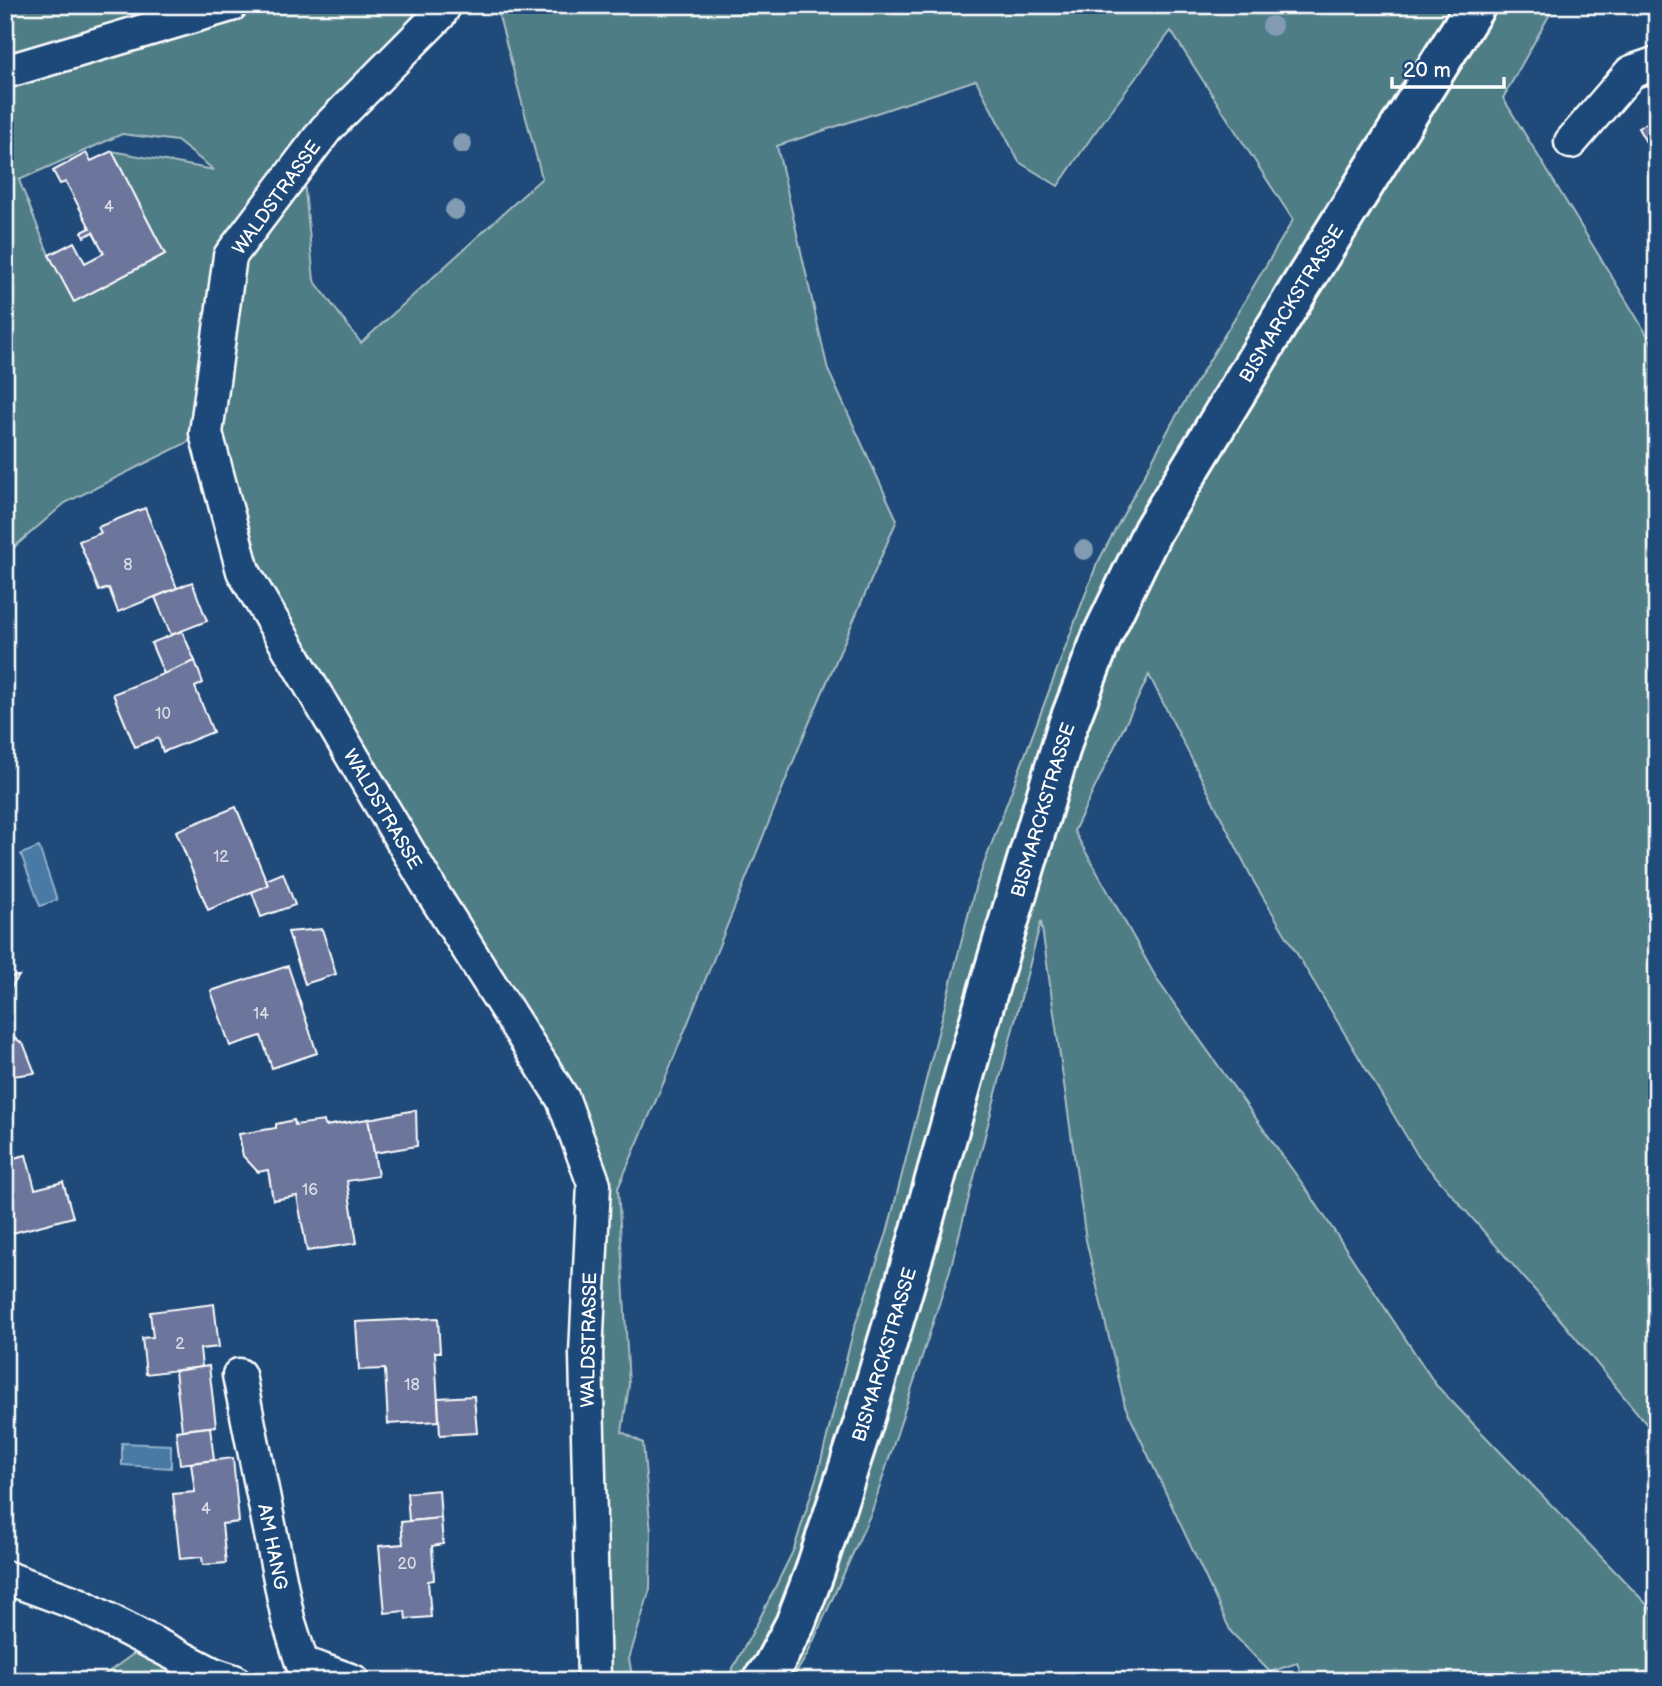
<svg xmlns="http://www.w3.org/2000/svg" width="1662" height="1686" viewBox="0 0 1662 1686" font-family="'Balsamiq Sans',sans-serif">
  <rect width="100%" height="100%" fill="#1f4a7a"/>
  <filter id="ink" filterUnits="userSpaceOnUse"><feTurbulence type="fractalNoise" baseFrequency=".0143" numOctaves="2"/><feDisplacementMap in="SourceGraphic" scale="14" xChannelSelector="R" yChannelSelector="G"/><feConvolveMatrix kernelMatrix="1 2 1 2 8 2 1 2 1" color-interpolation-filters="sRGB"/></filter>
  <g filter="url(#ink)">
    <g fill="#507d86" stroke="#a8bec2" stroke-width="2" fill-rule="evenodd">
      <path d="M5,5H445L302,161L314,280L361,343L542,178L496,5H1555L1503,98L1657,351V1437L1566,1326L1418,1156L1254,882L1149,675L1074,831L1158,981L1309,1193L1436,1385L1657,1615V1681H1305L1297,1663L1270,1672L1231,1632L1125,1406L1086,1240L1041,921L950,1270L872,1511L807,1655L791,1681H726L759,1620L794,1549L819,1469L854,1328L887,1233L975,888L1096,566L1172,423L1293,220L1171,31L1093,135L1058,186L1019,162L976,80L777,146L828,370L897,520L804,735L666,1077L618,1188L629,1385L622,1432L643,1443L651,1533L650,1589L629,1659L633,1681H594V1184L243,571L206,433L65,503L5,555ZM122,134L177,141L214,170L112,151L165,254L74,301L49,255L19,180Z"/>
      <path d="M150,1642L234,1681H96Z"/>
    </g>
    <g fill="#4879a5" stroke="#91afc9" stroke-width="2">
      <path d="M39,847L57,900L40,906L21,854Z"/>
      <path d="M122,1443L171,1445V1468L122,1465Z"/>
    </g>
    <g fill="#6c749b" stroke="#fff" stroke-width="2">
      <path d="M1657,117V161L1638,128Z"/>
      <path d="M112,151L165,254L74,302L49,255L74,242L85,263L104,253L93,232L84,237L82,232L90,228L66,182L60,184L53,171L86,153L91,161Z"/>
      <path d="M145,508L177,588L118,612L109,588L99,591L79,541L101,533L98,527Z"/>
      <path d="M192,582L207,621L171,635L155,597Z"/>
      <path d="M182,631L195,661L164,674L151,643Z"/>
      <path d="M195,661L203,683L195,687L213,732L163,752L158,738L135,747L113,694Z"/>
      <path d="M236,807L268,885L208,910L176,831Z"/>
      <path d="M283,873L295,905L261,917L252,892L268,885L266,880Z"/>
      <path d="M322,929L336,974L305,984L288,932Z"/>
      <path d="M288,966L317,1053L272,1068L261,1036L230,1046L211,991Z"/>
      <path d="M19,976L5,996V977Z"/>
      <path d="M5,1030L24,1045L35,1073L5,1077Z"/>
      <path d="M416,1110L417,1146L374,1153L368,1119Z"/>
      <path d="M368,1119L378,1176L347,1181L357,1243L307,1251L297,1196L273,1200L268,1170L258,1172L243,1156L239,1134L276,1128V1124L294,1120L295,1125L324,1121L325,1126Z"/>
      <path d="M5,1132L14,1158L26,1155L35,1189L63,1182L73,1217L5,1235Z"/>
      <path d="M214,1304L219,1347L200,1349L202,1367L146,1374L142,1338L153,1337L150,1312Z"/>
      <path d="M438,1318L440,1352H435L439,1421L388,1424L385,1369L359,1370L356,1322Z"/>
      <path d="M209,1366L216,1426L182,1430L175,1371Z"/>
      <path d="M474,1396L477,1433L440,1435L438,1398Z"/>
      <path d="M210,1427L214,1460L180,1464L176,1431Z"/>
      <path d="M233,1458L239,1522L222,1524L226,1563L203,1565L202,1557L180,1559L173,1494L195,1492L191,1463Z"/>
      <path d="M439,1490L441,1518L409,1521L407,1493Z"/>
      <path d="M441,1518L443,1544L432,1546L434,1580L428,1581L431,1617L406,1619L405,1611L385,1613L379,1546L403,1544L401,1522Z"/>
    </g>
    <g fill="none" stroke-linecap="round" stroke-linejoin="round">
      <defs>
        <g id="street">
          <path id="s1" d="M445,5L439,15L326,129L230,256L206,433L243,571L434,895L563,1099L594,1184L586,1354L594,1681"/>
          <path d="M5,72L231,5"/>
          <path d="M1571,142L1631,72L1657,63"/>
          <path id="s2" d="M239,1375L288,1619L302,1663L353,1681"/>
          <path d="M5,1577L78,1604L213,1674L234,1681"/>
        </g>
        <g id="secondary">
          <path id="s3" d="M762,1681L773,1666L795,1624L814,1574L863,1424L918,1240L988,991L1066,730L1103,634L1153,530L1299,289L1476,5"/>
        </g>
      </defs>
      <use href="#street" stroke="#fff" stroke-width="37"/>
      <use href="#secondary" stroke="#fff" stroke-width="44"/>
      <use href="#street" stroke="#1f4a7a" stroke-width="32"/>
      <use href="#secondary" stroke="#1f4a7a" stroke-width="38"/>
    </g>
    <g fill="#829bb3">
      <circle cx="1272" cy="26" r="10"/>
      <circle cx="462" cy="144" r="10"/>
      <circle cx="455" cy="210" r="10"/>
      <circle cx="1084" cy="550" r="10"/>
    </g>
  </g>
  <g text-anchor="middle" stroke-width="7" stroke-linejoin="round" paint-order="stroke">
    <g font-size="16" fill="#dadce6">
      <text x="109" y="212">4</text>
      <text x="128" y="570">8</text>
      <text x="163" y="719">10</text>
      <text x="221" y="862">12</text>
      <text x="261" y="1019">14</text>
      <text x="310" y="1195">16</text>
      <text x="180" y="1349">2</text>
      <text x="412" y="1390">18</text>
      <text x="206" y="1514">4</text>
      <text x="407" y="1569">20</text>
    </g>
    <g font-size="19" fill="#fff" stroke="#1f4a7a">
      <text transform="translate(276 197) rotate(-54)" y="7">WALDSTRASSE</text>
      <text dy="7" stroke="none"><textPath href="#s3" startOffset="1484">BISMARCKSTRASSE</textPath></text>
      <text dy="7" stroke="none"><textPath href="#s1" startOffset="929">WALDSTRASSE</textPath></text>
      <text dy="7" stroke="none"><textPath href="#s3" startOffset="917">BISMARCKSTRASSE</textPath></text>
      <text transform="translate(588 1340) rotate(-89)" y="7">WALDSTRASSE</text>
      <text dy="7" stroke="none"><textPath href="#s3" startOffset="350">BISMARCKSTRASSE</textPath></text>
      <text dy="7" stroke="none"><textPath href="#s2" startOffset="175">AM HANG</textPath></text>
    </g>
  </g>
  <rect width="1662" height="1686" fill="none" stroke="#1f4a7a" stroke-width="28"/>
  <rect x="14" y="14" width="1634" height="1658" fill="none" stroke="#fff" stroke-width="2.5" filter="url(#ink)"/>
  <path d="M1392 77v10h112v-10" fill="none" stroke="#ffffff" stroke-width="3.5"/>
  <text x="1403" y="77" font-size="21" fill="#ffffff" stroke="#1f4a7a" stroke-width="5" paint-order="stroke">20 m</text>
</svg>
